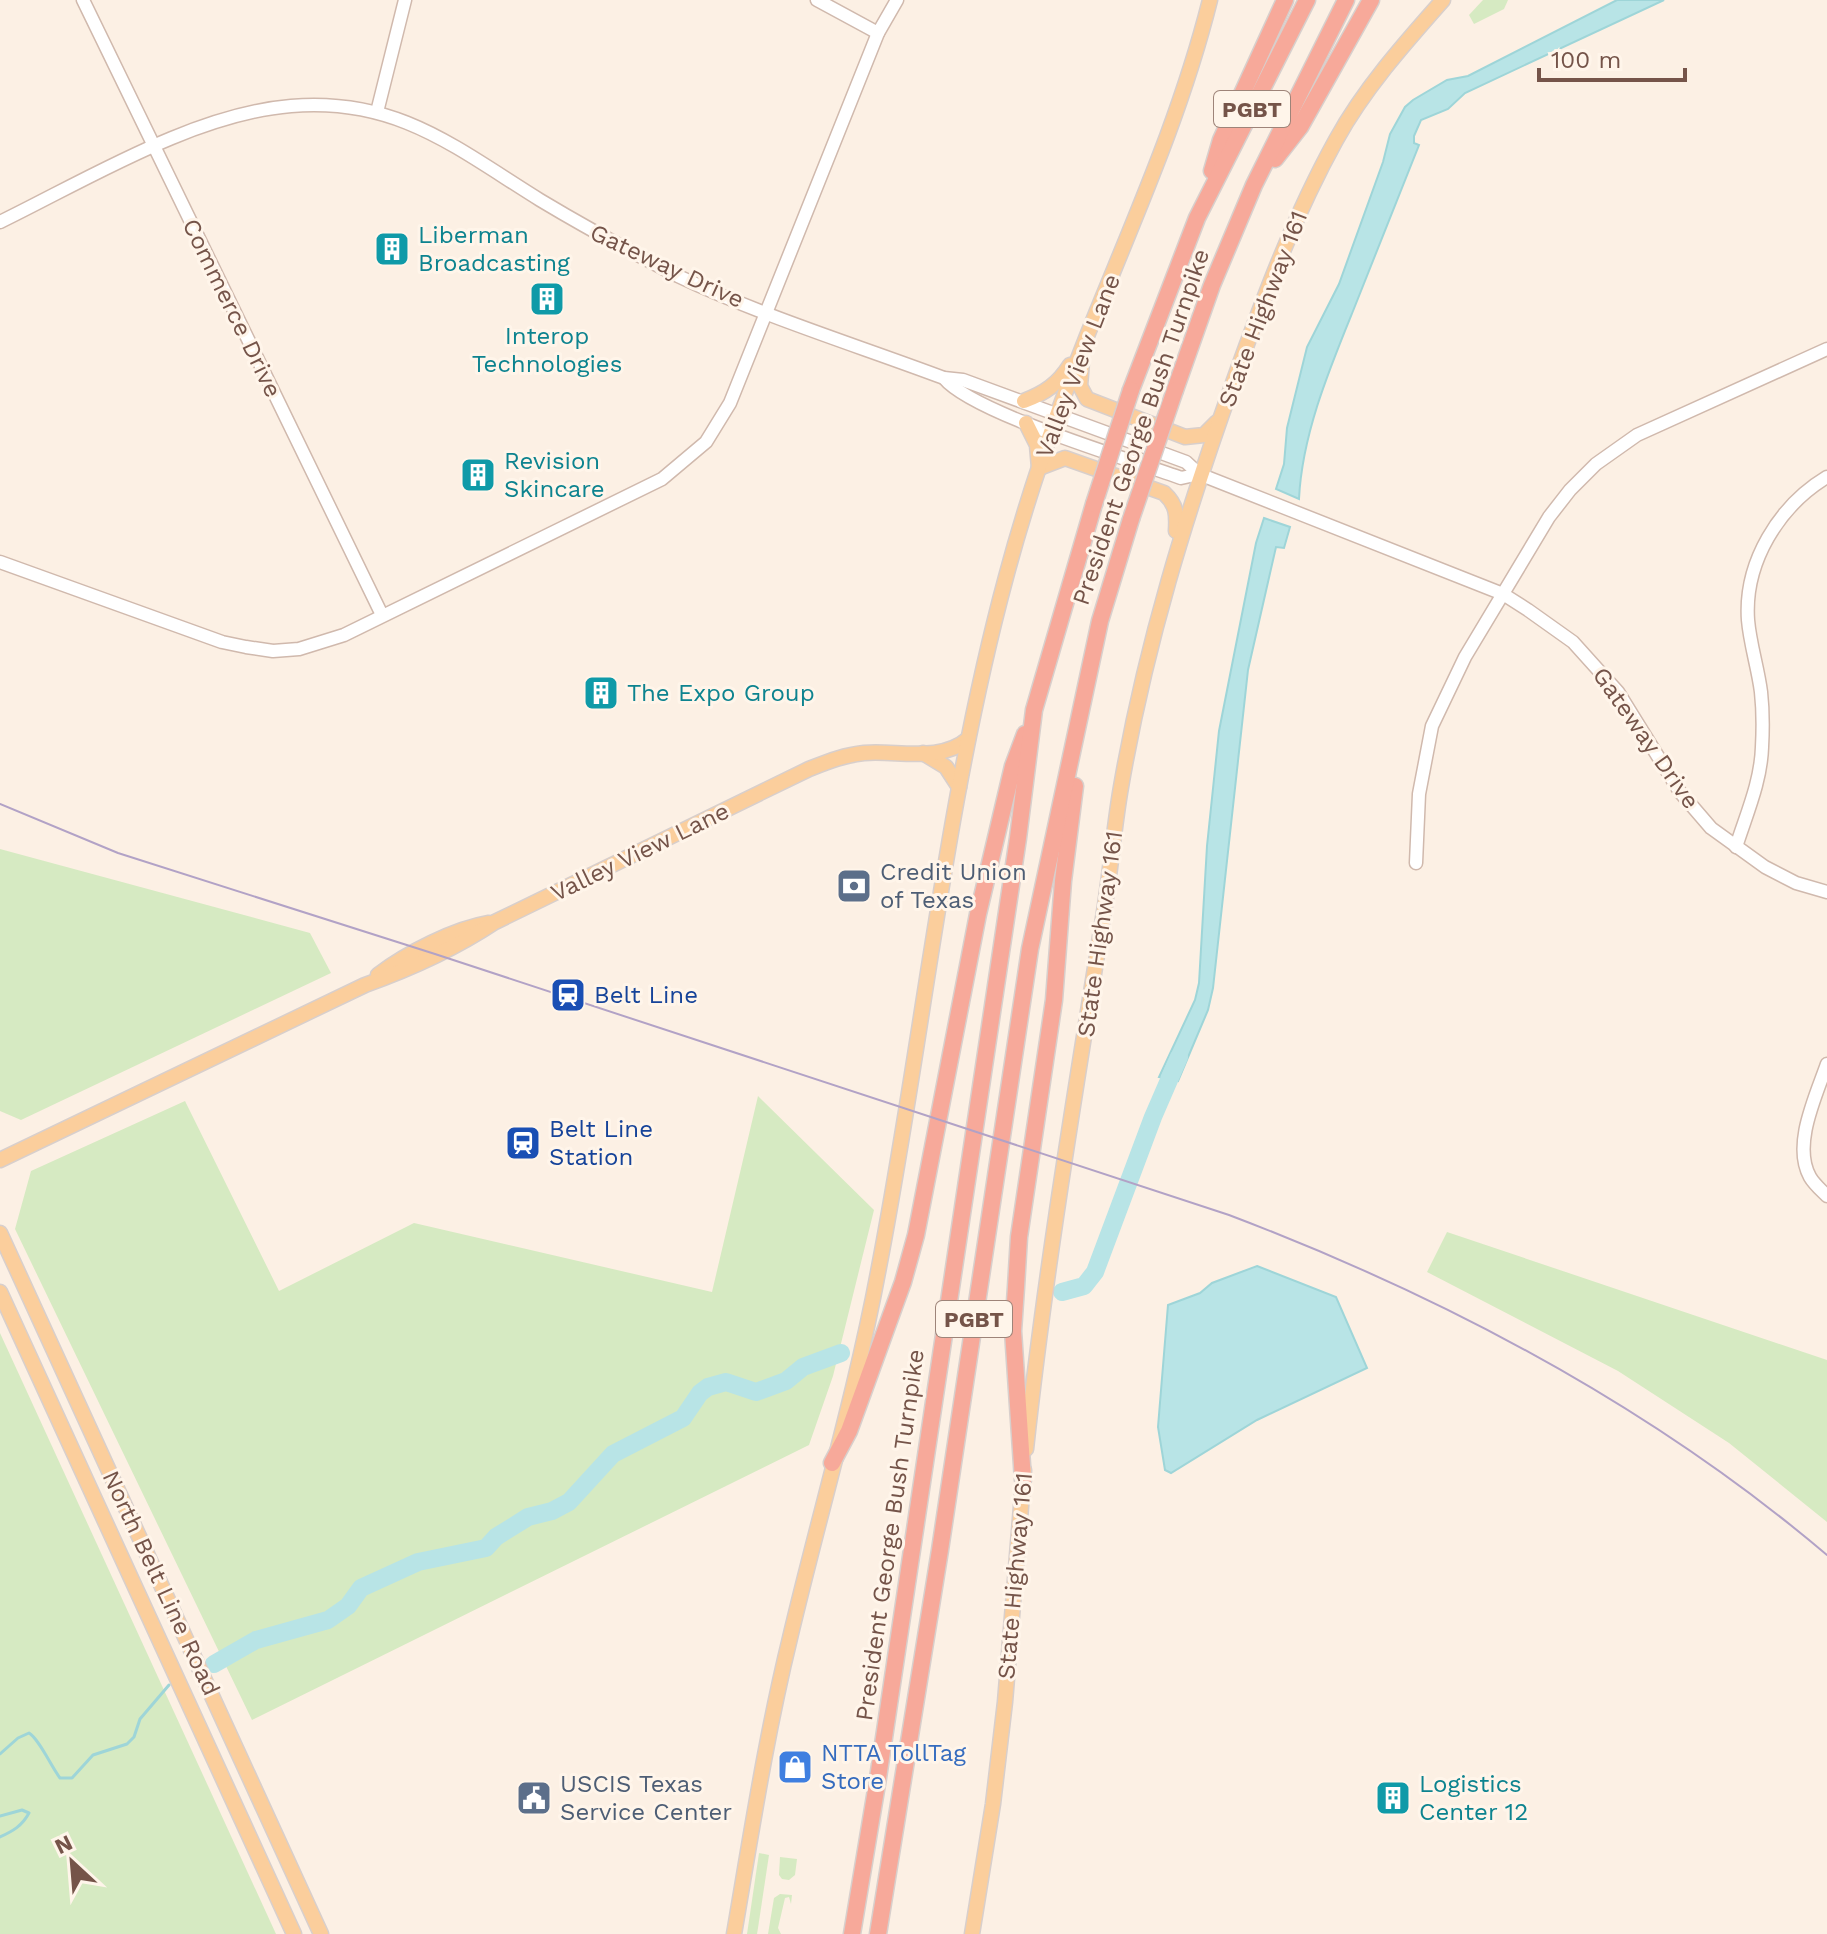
<svg xmlns="http://www.w3.org/2000/svg" width="1827" height="1934" viewBox="0 0 1827 1934" font-family="'Work Sans',sans-serif">
  <rect width="100%" height="100%" fill="#fcf0e4"/>
  <g fill="#d6eac2">
    <path d="M1483,0H1508L1504,9L1474,24L1469,15Z"/>
    <path d="M0,849L310,933L331,973L21,1120L0,1111Z"/>
    <path d="M758,1096L874,1210L833,1376L809,1445L252,1720L15,1229L31,1171L185,1101L279,1291L414,1223L712,1292Z"/>
    <path d="M1447,1232L1827,1360V1522L1729,1443L1618,1371L1427,1272Z"/>
    <path d="M0,1333L276,1934H0Z"/>
    <path d="M759,1853L769,1855L758,1928L757,1934H747Z"/>
    <path d="M780,1857L797,1859L795,1875L789,1880L782,1879L779,1875Z"/>
    <path d="M780,1894L792,1895L791,1904L789,1897L785,1898L778,1928L781,1934H768L774,1898Z"/>
  </g>
  <g fill="#b8e4e6" stroke="#9ed5d8" stroke-width="2">
    <path d="M1617,0H1664L1465,93L1448,109L1421,120L1414,136V143L1419,145C1397,200 1375,255 1353,311C1329,370 1302,435 1299,499L1276,489L1284,464L1287,428L1307,347L1339,284L1383,162L1390,134L1405,107L1413,100L1447,80L1468,76Z"/>
    <path d="M1264,518L1290,527L1284,548L1276,547L1248,670L1213,988L1208,1010L1178,1081L1159,1077L1195,1000L1199,983L1207,846L1219,731L1256,543Z"/>
    <path d="M1257,1266L1336,1297L1367,1368L1257,1420L1171,1473L1165,1470L1158,1427L1168,1305L1200,1293L1212,1283Z"/>
  </g>
  <g fill="none" stroke-linecap="round" stroke-linejoin="round">
    <g stroke="#9ed5d8" stroke-width="3">
      <path d="M0,1754L18,1738L29,1733C39,1739 51,1766 60,1778H72L93,1755L127,1744L134,1737L140,1719L169,1685"/>
      <path d="M0,1816L22,1810L29,1813C22,1826 13,1831 0,1837"/>
    </g>
    <g stroke="#b8e4e6" stroke-width="18">
      <path d="M1062,1292L1084,1286L1095,1272L1153,1117L1179,1057"/>
      <path d="M214,1664L256,1640L328,1620L348,1606L361,1588L418,1562L486,1548L496,1537L528,1517L552,1511L569,1502L613,1454L683,1418L700,1393L708,1387L726,1382L756,1392L786,1381L803,1367L841,1353"/>
    </g>
    <defs>
      <g id="minor">
        <path d="M83,0L382,615"/>
        <path d="M817,0L878,33"/>
        <path d="M377,112L405,0"/>
        <path d="M0,222C88,179 194,114 291,106C397,97 456,148 540,200C585,227 631,252 678,276C762,316 856,345 944,378L963,380L1186,462L1199,474L1503,594L1528,610L1573,642L1618,692L1680,792L1711,828L1765,867L1796,883L1827,892"/>
        <path d="M944,378C972,413 1132,460 1181,478L1199,474"/>
        <path d="M0,562L222,642L246,647L273,651L299,649L344,635L662,479L706,442L730,403L878,33L897,0"/>
        <path d="M1736,847C1746,815 1761,782 1762,747C1763,729 1763,710 1761,692C1758,668 1750,644 1748,620C1744,562 1779,506 1827,477"/>
        <path d="M1416,863L1419,794L1432,726L1465,657L1549,517L1570,490L1596,464L1637,435L1827,349"/>
        <path d="M1827,1064C1816,1096 1792,1145 1810,1177C1814,1184 1822,1191 1827,1196"/>
      </g>
      <g id="major">
        <path d="M1082,361L1080,386L1087,399L1185,437L1204,435L1217,422"/>
        <path d="M1024,401C1045,393 1058,384 1070,365"/>
        <path d="M1026,423L1037,445L1039,468L1065,458L1164,493C1177,505 1177,515 1176,531"/>
        <path d="M923,753L946,767L959,787"/>
        <path d="M378,975C407,953 454,929 489,923"/>
        <path d="M0,1160L365,985C410,969 456,948 495,922L809,769C827,762 844,755 864,753C897,750 940,763 968,739"/>
        <path d="M0,1233L321,1934"/>
        <path d="M0,1292L294,1934"/>
        <path d="M1026,1449C1045,1273 1074,1099 1102,924C1110,879 1113,833 1121,787C1145,647 1186,514 1234,380C1263,299 1294,216 1336,140C1364,89 1404,44 1443,0"/>
        <path d="M734,1934C751,1835 766,1736 790,1638C819,1515 856,1392 879,1267C923,1038 945,803 1006,577C1030,487 1062,397 1097,311C1139,208 1183,108 1210,0"/>
        <path d="M972,1934L993,1804L1005,1702L1024,1470"/>
      </g>
      <g id="highway">
        <path d="M1275,159L1300,127L1371,0"/>
        <path d="M1212,171L1221,140L1285,0"/>
        <path d="M1131,390L1197,218L1307,0"/>
        <path d="M1175,390L1212,285L1254,185L1346,0"/>
        <path d="M832,1463L849,1431L903,1282L916,1235L978,914L1013,766L1025,734"/>
        <path d="M1023,1480L1013,1331L1016,1287L1019,1237L1054,1000L1063,881L1075,786"/>
        <path d="M852,1934L878,1778L1018,838L1034,710L1094,504"/>
        <path d="M878,1934L940,1550L1030,949L1100,621L1131,519"/>
      </g>
    </defs>
    <use href="#minor" stroke="#d0b9ad" stroke-width="15"/>
    <use href="#major" stroke="#d8cfcc" stroke-width="17"/>
    <use href="#highway" stroke="#d8cfcc" stroke-width="19"/>
    <use href="#minor" stroke="#fff" stroke-width="12"/>
    <use href="#major" stroke="#fbce9c" stroke-width="14"/>
    <use href="#highway" stroke="#f7a99a" stroke-width="16"/>
    <path stroke="#b2a2c6" stroke-width="2" d="M0,804L118,853L435,954L1229,1215C1445,1297 1650,1405 1827,1555"/>
    <defs>
      <g id="highway-bridge">
        <path d="M1094,504L1131,390"/>
        <path d="M1131,519L1175,390"/>
      </g>
    </defs>
    <use href="#highway-bridge" stroke="#d8cfcc" stroke-width="19" stroke-linecap="butt"/>
    <use href="#highway-bridge" stroke="#f7a99a" stroke-width="16"/>
  </g>
  <defs>
    <symbol id="building-square" viewBox="-11 -11 22 22"><rect x="-9" y="-9" width="18" height="18" rx="4" fill="#0f9aa8" stroke="#fff5ea"/><path d="M-4-6H4V6H1V3H-1V6H-4ZM-2.5-4.3h1.7v1.8h-1.7ZM.8-4.3h1.7v1.8H.8ZM-2.5-1h1.7V.8h-1.7ZM.8-1h1.7V.8H.8Z" fill="#fff"/></symbol>
    <symbol id="bank-square" viewBox="-11 -11 22 22"><rect x="-9" y="-9" width="18" height="18" rx="4" fill="#5c6f8a" stroke="#fff5ea"/><path d="M-6-4H6V4H-6ZM0-2.3a2.3 2.3 0 1 0 0 4.6a2.3 2.3 0 1 0 0-4.6Z" fill="#fff"/></symbol>
    <symbol id="station-square" viewBox="-11 -11 22 22"><rect x="-9" y="-9" width="18" height="18" rx="4" fill="#1a4fb4" stroke="#fff5ea"/><path d="M-3-6H3Q5-6 5-4V2Q5 4 3 4L4.5 6H3L1.5 4h-3L-3 6H-4.5L-3 4Q-5 4-5 2V-4Q-5-6-3-6ZM-3.5-4v3h7v-3ZM-3.5 1v1.5H-2V1ZM2 1v1.5H3.5V1Z" fill="#fff"/></symbol>
    <symbol id="shop-square" viewBox="-11 -11 22 22"><rect x="-9" y="-9" width="18" height="18" rx="4" fill="#3f7fe0" stroke="#fff5ea"/><path d="M-5-2.5h2.3a2.7 3.5 0 0 1 5.4 0H5L5.5 6h-11ZM-1.5-2.5h3a1.5 2.3 0 0 0-3 0Z" fill="#fff"/></symbol>
    <symbol id="civic-square" viewBox="-11 -11 22 22"><rect x="-9" y="-9" width="18" height="18" rx="4" fill="#5c6f8a" stroke="#fff5ea"/><path d="M-.6-6.5H3V-4.5H.6V-3L4-1V1h2V6H-6V1h2V-1L-.6-3ZM-1.2 2.5V6h2.4V2.5Z" fill="#fff"/></symbol>
  </defs>
  <g fill-rule="evenodd">
    <use href="#building-square" x="372" y="229" width="40" height="40"/>
    <use href="#building-square" x="527" y="279" width="40" height="40"/>
    <use href="#building-square" x="458" y="455" width="40" height="40"/>
    <use href="#building-square" x="581" y="673" width="40" height="40"/>
    <use href="#bank-square" x="834" y="866" width="40" height="40"/>
    <use href="#station-square" x="548" y="975" width="40" height="40"/>
    <use href="#station-square" x="503" y="1123" width="40" height="40"/>
    <use href="#shop-square" x="775" y="1747" width="40" height="40"/>
    <use href="#civic-square" x="514" y="1778" width="40" height="40"/>
    <use href="#building-square" x="1373" y="1778" width="40" height="40"/>
  </g>
  <g text-anchor="middle" stroke-width="6" stroke-linejoin="round" paint-order="stroke">
    <g fill="#fff5ea" stroke="#9e8479" stroke-width="2">
      <rect x="1214" y="91" width="76" height="36" rx="6"/>
      <rect x="936" y="1301" width="76" height="36" rx="6"/>
    </g>
    <g font-size="22" font-weight="bold" fill="#755449">
      <text x="1252" y="117">PGBT</text>
      <text x="974" y="1327">PGBT</text>
    </g>
    <g font-size="24" fill="#0d838f" stroke="#fff5ea" text-anchor="start">
      <text x="418" y="243">Liberman<tspan x="418" dy="28">Broadcasting</tspan></text>
      <text x="547" y="344" text-anchor="middle">Interop<tspan x="547" dy="28">Technologies</tspan></text>
      <text x="504" y="469">Revision<tspan x="504" dy="28">Skincare</tspan></text>
      <text x="627" y="701">The Expo Group</text>
      <text x="1419" y="1792">Logistics<tspan x="1419" dy="28">Center 12</tspan></text>
    </g>
    <g font-size="24" fill="#755449" stroke="#fff5ea">
      <text transform="translate(667 266) rotate(25)" y="8">Gateway Drive</text>
      <text transform="translate(232 308) rotate(64)" y="8">Commerce Drive</text>
      <text transform="translate(1263 309) rotate(-69)" y="8">State Highway 161</text>
      <text transform="translate(1078 366) rotate(-69)" y="8">Valley View Lane</text>
      <text transform="translate(1141 427) rotate(-71)" y="8">President George Bush Turnpike</text>
      <text transform="translate(1646 738) rotate(55)" y="8">Gateway Drive</text>
      <text transform="translate(640 852) rotate(-26)" y="8">Valley View Lane</text>
      <text transform="translate(1100 934) rotate(-82)" y="8">State Highway 161</text>
      <text transform="translate(890 1535) rotate(-82)" y="8">President George Bush Turnpike</text>
      <text transform="translate(1015 1576) rotate(-85)" y="8">State Highway 161</text>
      <text transform="translate(161 1583) rotate(65)" y="8">North Belt Line Road</text>
    </g>
    <g font-size="24" fill="#4e5e75" stroke="#fff5ea" text-anchor="start">
      <text x="880" y="880">Credit Union<tspan x="880" dy="28">of Texas</tspan></text>
      <text x="560" y="1792">USCIS Texas<tspan x="560" dy="28">Service Center</tspan></text>
    </g>
    <g font-size="24" fill="#164399" stroke="#fff5ea" text-anchor="start">
      <text x="594" y="1003">Belt Line</text>
      <text x="549" y="1137">Belt Line<tspan x="549" dy="28">Station</tspan></text>
    </g>
    <g font-size="24" fill="#366cbe" stroke="#fff5ea" text-anchor="start">
      <text x="821" y="1761">NTTA TollTag<tspan x="821" dy="28">Store</tspan></text>
    </g>
  </g>
  <g transform="translate(72 1862) rotate(334)" stroke="#fff5ea" stroke-width="6" paint-order="stroke">
  <path d="M0-6L14 30L0 20L-14 30Z" fill="#755449"/>
  <text y="-12" font-size="22" font-weight="bold" text-anchor="middle" fill="#755449">N</text>
  </g>
  <path d="M1539 68v12h146v-12" fill="none" stroke="#755449" stroke-width="4"/>
  <text x="1551" y="68" font-size="24" fill="#755449" stroke="#fff5ea" stroke-width="6" paint-order="stroke">100 m</text>
</svg>
